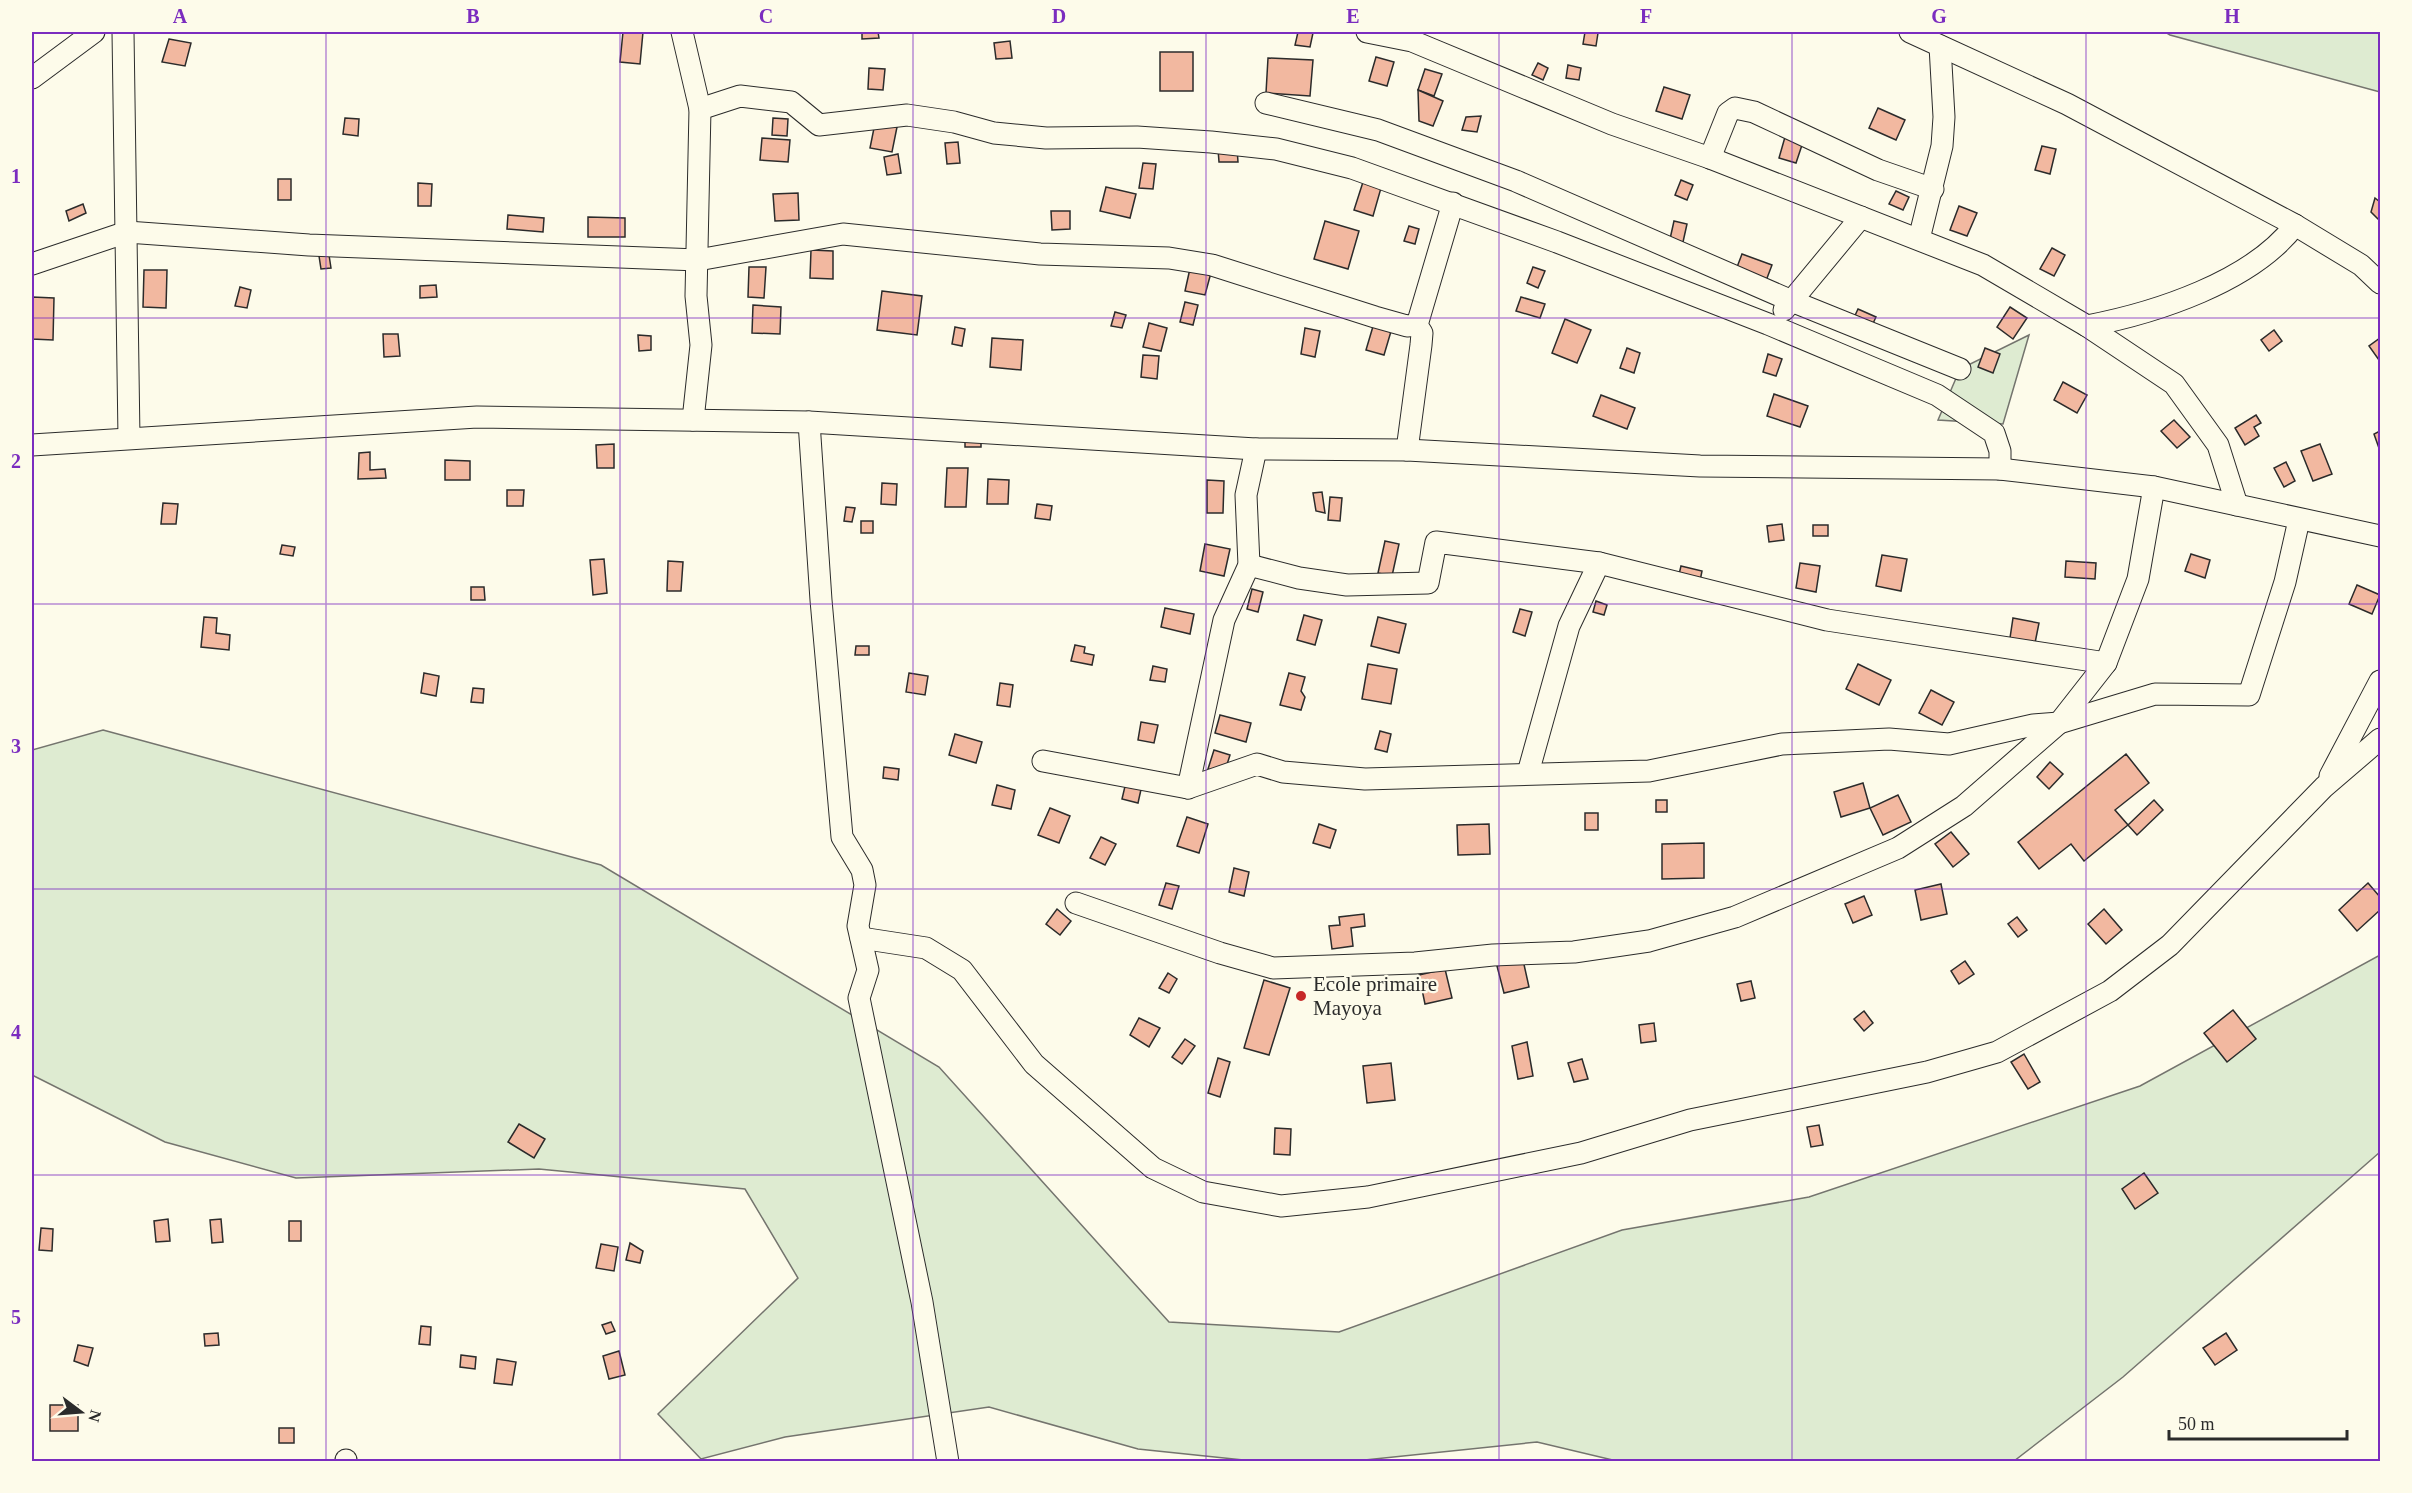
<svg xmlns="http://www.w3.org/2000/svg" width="2412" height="1493" viewBox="0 0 2412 1493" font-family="Georgia,serif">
  <rect width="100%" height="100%" fill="#fdfbea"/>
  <g fill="#deebd1" stroke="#74746e" stroke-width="1.5">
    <path d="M2165,32H2380V92L2170,35Z"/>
    <path d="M2029,335L2003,424L1938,420L1960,369Z"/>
    <path d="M103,730L601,865L939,1067L1169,1322L1339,1332L1622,1230L1809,1197L2140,1086L2380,955V1152L2123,1377L2014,1461L1621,1462L1537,1442L1355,1461H1253L1138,1449L989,1407L785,1437L701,1459L658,1414L798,1278L745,1189L539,1169L296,1178L165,1142L32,1075V750Z"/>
  </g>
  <g fill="#f2b8a0" stroke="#2b2b2b" stroke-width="1.5">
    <path d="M623,32H643L640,64L620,62Z"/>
    <path d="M862,32H878L879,38L862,39Z"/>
    <path d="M1298,32L1313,33L1310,47L1295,45Z"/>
    <path d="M1585,32L1598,33L1596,46L1583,44Z"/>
    <path d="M169,39L191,43L185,66L162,62Z"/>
    <path d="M1010,41L1012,58L996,59L994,43Z"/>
    <rect x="1160" y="52" width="33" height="39"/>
    <path d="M1376,57L1394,62L1387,86L1369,81Z"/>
    <path d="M1268,58L1313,60L1310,96L1266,93Z"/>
    <path d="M1538,63L1548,68L1543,80L1532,75Z"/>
    <path d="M1568,65L1581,68L1579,80L1566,78Z"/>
    <path d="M869,68L885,69L883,90L868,89Z"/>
    <path d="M1425,69L1442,74L1434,96L1418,90Z"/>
    <path d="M1664,87L1690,95L1682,119L1656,111Z"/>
    <path d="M1418,90L1443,101L1433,126L1419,121Z"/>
    <path d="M1878,108L1905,120L1896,140L1869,128Z"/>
    <path d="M1481,116L1477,132L1462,130L1466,117Z"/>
    <path d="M345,118L359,119L358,136L343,134Z"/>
    <path d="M773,118L788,119L787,136L772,135Z"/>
    <path d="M875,123L897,127L892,152L870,148Z"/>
    <path d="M1785,137L1803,142L1796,163L1779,158Z"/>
    <path d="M762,138L790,140L788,162L760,160Z"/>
    <path d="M958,142L960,163L947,164L945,143Z"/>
    <path d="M2042,146L2056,149L2050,174L2035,170Z"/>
    <path d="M1237,148L1238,162H1219L1218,149Z"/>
    <path d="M898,154L901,173L887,175L884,157Z"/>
    <path d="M1143,163L1156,164L1153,189L1139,188Z"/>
    <rect x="278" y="179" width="13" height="21"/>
    <path d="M1681,180L1693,185L1687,200L1675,195Z"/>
    <path d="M1363,182L1381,188L1373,216L1354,210Z"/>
    <path d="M418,183L432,184L431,206H418Z"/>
    <path d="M1106,187L1136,194L1130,218L1100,211Z"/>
    <path d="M1896,191L1909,197L1903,210L1889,204Z"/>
    <path d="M798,193L799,220L775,221L773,194Z"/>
    <path d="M2375,198L2380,202V221L2371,212Z"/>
    <path d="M83,204L86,213L69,221L66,211Z"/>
    <path d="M1959,206L1977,213L1967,236L1950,230Z"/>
    <path d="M1051,211H1070V229L1052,230Z"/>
    <path d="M508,215L544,218L543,232L507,229Z"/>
    <path d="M588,217L625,218V237H588Z"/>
    <path d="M1325,221L1359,231L1348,269L1314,259Z"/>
    <path d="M1674,221L1687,224L1683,242L1670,239Z"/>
    <path d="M1409,226L1419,229L1415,244L1404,241Z"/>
    <path d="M2052,248L2065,255L2054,276L2040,269Z"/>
    <path d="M811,250L833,251V279L810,278Z"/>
    <path d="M1742,254L1772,265L1764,286L1734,275Z"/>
    <path d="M329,255L331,268L321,269L319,256Z"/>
    <path d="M1191,264L1212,269L1205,295L1185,291Z"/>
    <path d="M749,267H766L764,298L748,297Z"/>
    <path d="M1533,267L1545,271L1538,288L1527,283Z"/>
    <path d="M144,270H167L166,308L143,307Z"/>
    <path d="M436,285L437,297L420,298V286Z"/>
    <path d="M240,287L251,290L247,308L235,306Z"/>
    <path d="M882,291L922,296L917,335L877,330Z"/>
    <path d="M32,297L54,298L53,340L32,339Z"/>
    <path d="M1521,297L1545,304L1540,318L1516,311Z"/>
    <path d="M1185,302L1198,305L1193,325L1180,322Z"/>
    <path d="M753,305L781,307L780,334L752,333Z"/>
    <path d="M2010,307L2027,318L2013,339L1997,327Z"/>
    <path d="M1858,309L1876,317L1865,341L1847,333Z"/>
    <path d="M1115,312L1126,315L1122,328L1111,326Z"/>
    <path d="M1565,319L1591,330L1577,363L1552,353Z"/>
    <path d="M1149,323L1167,328L1161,351L1143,347Z"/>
    <path d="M1374,323L1392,328L1384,355L1366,350Z"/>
    <path d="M955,327L965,329L962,346L952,344Z"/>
    <path d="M1305,328L1320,331L1315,357L1301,354Z"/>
    <path d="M2274,330L2282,341L2269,351L2261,340Z"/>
    <path d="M383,334H398L400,356L384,357Z"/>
    <path d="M638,335L651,336V350L639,351Z"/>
    <path d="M992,338L1023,340L1021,370L990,367Z"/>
    <path d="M2380,338V358L2379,360L2369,346Z"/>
    <path d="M1627,348L1640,353L1634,373L1620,368Z"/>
    <path d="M1985,348L2000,354L1993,373L1978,367Z"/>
    <path d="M1768,354L1782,359L1776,376L1763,372Z"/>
    <path d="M1143,355L1159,356L1157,379L1141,377Z"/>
    <path d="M2063,382L2087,395L2077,413L2054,400Z"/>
    <path d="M1774,394L1808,406L1800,427L1767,416Z"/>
    <path d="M1601,395L1635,408L1627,429L1593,416Z"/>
    <path d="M2256,415L2261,423L2254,427L2259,436L2245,445L2235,428Z"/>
    <path d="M2174,420L2190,437L2177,448L2161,431Z"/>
    <path d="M2380,431V451L2374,434Z"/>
    <rect x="965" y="439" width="16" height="8"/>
    <path d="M614,444V468H597L596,445Z"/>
    <path d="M2320,444L2332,474L2313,481L2301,451Z"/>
    <path d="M370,452V470L385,469L386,478L358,479L359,453Z"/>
    <path d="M445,460L470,461V480H445Z"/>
    <path d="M2286,462L2295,481L2284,487L2274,468Z"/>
    <path d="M947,468H968L966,507H945Z"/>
    <path d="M988,479L1009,480L1008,504H987Z"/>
    <path d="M1207,480L1224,481L1223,513H1207Z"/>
    <path d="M882,483L897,484L896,505L881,504Z"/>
    <path d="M507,490H524L523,506H507Z"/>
    <path d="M1322,492L1325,513L1316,511L1313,493Z"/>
    <path d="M1330,497L1342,498L1340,521L1328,520Z"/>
    <path d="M163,503L178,504L176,524H161Z"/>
    <path d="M1037,504L1052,506L1050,520L1035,518Z"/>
    <path d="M846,507L855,508L852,522L844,521Z"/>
    <rect x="861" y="521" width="12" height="12"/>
    <path d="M1782,524L1784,540L1769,542L1767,526Z"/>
    <rect x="1813" y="525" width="15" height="11"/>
    <path d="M1385,541L1399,544L1392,576L1378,573Z"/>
    <path d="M1205,544L1230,549L1224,576L1200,571Z"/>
    <path d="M282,545L295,547L293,556L280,554Z"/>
    <path d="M2191,554L2210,560L2205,578L2185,571Z"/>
    <path d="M1882,555L1907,559L1901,591L1876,586Z"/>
    <path d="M604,559L607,593L593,595L590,560Z"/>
    <path d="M668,561L683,562L681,591H667Z"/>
    <path d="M2066,561L2096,563L2095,579L2065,577Z"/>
    <path d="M1800,563L1820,566L1816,592L1796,588Z"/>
    <path d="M1681,566L1702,571L1697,596L1675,591Z"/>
    <path d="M2357,585L2380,595L2372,614L2349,604Z"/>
    <path d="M471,587H484L485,600H471Z"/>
    <path d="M1252,589L1263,592L1258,612L1247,609Z"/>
    <path d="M1596,601L1607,605L1604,615L1593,612Z"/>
    <path d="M1165,608L1194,614L1190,634L1161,627Z"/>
    <path d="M1520,609L1532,612L1525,636L1513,632Z"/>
    <path d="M1304,615L1322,620L1315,645L1297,640Z"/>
    <path d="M204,617L217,618L216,633L230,635L229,650L201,647Z"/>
    <path d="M1378,617L1406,624L1399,653L1371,646Z"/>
    <path d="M2013,618L2039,623L2035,643L2010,638Z"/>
    <path d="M1075,645L1085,647L1084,653L1094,655L1092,665L1071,661Z"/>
    <path d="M856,646H869V655H855Z"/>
    <path d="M1368,664L1397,669L1391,704L1362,699Z"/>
    <path d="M1858,664L1891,680L1879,705L1846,689Z"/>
    <path d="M1153,666L1167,669L1165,682L1150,680Z"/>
    <path d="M424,673L439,676L436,696L421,693Z"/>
    <path d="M909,673L928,676L925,695L906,692Z"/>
    <path d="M1289,673L1305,677L1301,691L1305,697L1301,710L1280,705Z"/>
    <path d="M1000,683L1013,685L1010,707L997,705Z"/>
    <path d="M473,688L484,689L483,703L471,702Z"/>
    <path d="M1931,690L1954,702L1942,725L1919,713Z"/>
    <path d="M1220,715L1251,723L1246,742L1215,733Z"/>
    <path d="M1141,722L1158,725L1154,743L1138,740Z"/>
    <path d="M1380,731L1391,734L1387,752L1375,749Z"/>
    <path d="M955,734L982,742L976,763L949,755Z"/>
    <path d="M1214,750L1230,755L1224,774L1208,769Z"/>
    <path d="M2126,754L2149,783L2115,810L2128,825L2084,861L2071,844L2039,869L2018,842Z"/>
    <path d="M2050,762L2063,774L2049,789L2037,777Z"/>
    <path d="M884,767L899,769L898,780L883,778Z"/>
    <path d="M1126,782L1142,785L1138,803L1122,799Z"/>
    <path d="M1863,783L1870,808L1841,817L1834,792Z"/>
    <path d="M997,785L1015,790L1011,809L992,805Z"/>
    <path d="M1898,795L1911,822L1883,835L1870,808Z"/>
    <rect x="1656" y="800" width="11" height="12"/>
    <path d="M2154,800L2163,810L2137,835L2128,825Z"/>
    <path d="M1050,808L1070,816L1059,843L1038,835Z"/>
    <rect x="1585" y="813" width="13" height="17"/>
    <path d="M1187,817L1208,824L1199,853L1177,846Z"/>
    <path d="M1319,824L1336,830L1330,848L1313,843Z"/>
    <path d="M1489,824L1490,854L1458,855L1457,825Z"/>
    <path d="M1951,832L1969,854L1953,867L1935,844Z"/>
    <path d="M1101,837L1116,844L1105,865L1090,858Z"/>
    <path d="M1704,843V878L1662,879V844Z"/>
    <path d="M1234,868L1249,872L1244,896L1229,892Z"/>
    <path d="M1166,883L1179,886L1172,909L1159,905Z"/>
    <path d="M2368,883L2380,897V910L2357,931L2339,910Z"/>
    <path d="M1941,884L1947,914L1921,920L1915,890Z"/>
    <path d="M1864,896L1872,915L1853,923L1845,904Z"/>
    <path d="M1057,909L1071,921L1060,935L1046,924Z"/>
    <path d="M2104,909L2122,930L2106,944L2088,924Z"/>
    <path d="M1364,914L1365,926L1351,928L1353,946L1332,949L1329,926L1340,925L1339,917Z"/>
    <path d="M2017,917L2027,930L2018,937L2008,924Z"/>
    <path d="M1523,960L1529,987L1504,993L1497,966Z"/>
    <path d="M1965,961L1974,974L1959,984L1951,971Z"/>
    <path d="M1445,969L1452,998L1425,1004L1419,975Z"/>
    <path d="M1168,973L1177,979L1169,993L1159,988Z"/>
    <path d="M1264,980L1290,988L1269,1055L1244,1048Z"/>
    <path d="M1751,981L1755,998L1741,1001L1737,984Z"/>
    <path d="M2233,1010L2256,1039L2227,1062L2204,1033Z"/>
    <path d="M1864,1011L1873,1023L1864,1031L1854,1019Z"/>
    <path d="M1139,1018L1160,1028L1149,1047L1130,1035Z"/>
    <path d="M1654,1023L1656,1041L1641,1043L1639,1025Z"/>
    <path d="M1185,1039L1195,1046L1182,1064L1172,1057Z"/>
    <path d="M1527,1042L1533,1076L1518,1079L1512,1046Z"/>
    <path d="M2024,1054L2040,1082L2028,1089L2011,1062Z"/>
    <path d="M1218,1058L1230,1062L1220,1097L1208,1093Z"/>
    <path d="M1582,1059L1588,1079L1574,1082L1568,1063Z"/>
    <path d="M1391,1063L1395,1100L1367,1103L1363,1066Z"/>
    <path d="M519,1124L545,1139L534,1158L508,1142Z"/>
    <path d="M1819,1125L1823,1145L1811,1147L1807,1127Z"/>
    <path d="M1275,1128L1291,1129L1290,1155L1274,1154Z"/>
    <path d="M2144,1173L2158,1193L2135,1209L2122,1189Z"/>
    <path d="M168,1219L170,1241L156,1242L154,1221Z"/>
    <path d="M221,1219L223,1242L212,1243L210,1220Z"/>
    <rect x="289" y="1221" width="12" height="20"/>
    <path d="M41,1228L53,1229L52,1251L39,1250Z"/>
    <path d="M630,1243L643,1251L640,1263L626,1260Z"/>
    <path d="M601,1244L618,1247L614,1271L596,1268Z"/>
    <path d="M611,1322L615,1331L606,1334L602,1325Z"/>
    <path d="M421,1326L431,1327L430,1345L419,1344Z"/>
    <path d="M218,1333L219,1345L205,1346L204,1334Z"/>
    <path d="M2226,1333L2237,1350L2215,1365L2203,1348Z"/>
    <path d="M78,1345L93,1348L88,1366L74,1361Z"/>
    <path d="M619,1351L625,1375L609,1379L603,1356Z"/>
    <path d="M461,1355L476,1357L475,1369L460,1367Z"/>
    <path d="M497,1359L516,1362L512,1385L494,1383Z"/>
    <rect x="50" y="1405" width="28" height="26"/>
    <rect x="279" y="1428" width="15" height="15"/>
  </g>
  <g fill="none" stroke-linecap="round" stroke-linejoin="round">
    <defs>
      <g id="street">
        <path d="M123,32L129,438"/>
        <path d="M682,32L700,109L696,296L701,345L693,420"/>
        <path d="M1367,32L1412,41L1612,124L1710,158L1983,265L2087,326L2174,384L2218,445L2237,505"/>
        <path d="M1910,32L2067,104L2295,225L2361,265L2380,283"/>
        <path d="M32,78L94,32"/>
        <path d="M1266,103L1378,130L1516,181L1794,302L1960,369"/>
        <path d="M700,109L740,96L791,102L819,125L907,115L954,122L994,133L1046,138L1137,137L1211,142L1276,149L1352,168L1557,242L1768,324L1937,395L1994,433L2000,451V469"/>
        <path d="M1710,158L1728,113L1735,108L1754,112L1878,170L1933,189"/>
        <path d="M1919,239L1942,146L1944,117L1940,46"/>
        <path d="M32,264L127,232L309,245L698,260L843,234L1040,254L1169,258L1212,265L1375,317L1407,326L1417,325"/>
        <path d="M1784,310L1861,217"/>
        <path d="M2087,326C2155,313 2252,282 2295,225"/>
        <path d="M809,422L821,600L842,837L862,870L865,885L858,926L868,970L859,998L922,1302L948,1462"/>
        <path d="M32,445L477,417L809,422L1256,449L1407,450L1700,466L2000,469L2154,487L2380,536"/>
        <path d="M1407,450L1421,345L1422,333L1417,325L1453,203"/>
        <path d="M1249,565L1299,578L1347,585L1428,583L1436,542L1599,563L1827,620L2106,663"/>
        <path d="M1043,761L1188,788L1257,764L1283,772L1365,779L1649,771L1782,744L1889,739L1949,744L2033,725L2059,723L2155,694L2249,695L2285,582L2299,520"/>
        <path d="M1528,773L1569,626L1599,563"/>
        <path d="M2330,776L2380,681"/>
        <path d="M1188,788L1224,620L1249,565L1246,495L1256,449"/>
        <path d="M1076,903L1220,953L1273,968L1415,963L1493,955L1574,952L1649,941L1735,917L1898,848L1964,806L2059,723L2106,663L2138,579L2154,487"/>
        <path d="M861,938L926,948L962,970L1034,1064L1153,1168L1203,1192L1281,1206L1368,1197L1581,1153L1690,1120L1927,1072L1997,1052L2110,991L2170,945L2324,787L2380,739"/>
        <path d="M346,1460V1462"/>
      </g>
    </defs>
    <use href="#street" stroke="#2b2b2b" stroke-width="23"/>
    <use href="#street" stroke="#fdfbea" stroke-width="21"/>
  </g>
  <path fill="none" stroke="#7b2cbf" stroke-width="1.5" stroke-opacity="0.55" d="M326,32V1462M620,32V1462M913,32V1462M1206,32V1462M1499,32V1462M1792,32V1462M2086,32V1462M32,318H2380M32,604H2380M32,889H2380M32,1175H2380"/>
  <circle fill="#c62828" stroke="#fdfbea" stroke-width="2" cx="1301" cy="996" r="6"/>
  <g text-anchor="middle" stroke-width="4.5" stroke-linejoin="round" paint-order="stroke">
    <g font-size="21" fill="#2b2b2b" stroke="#fdfbea" text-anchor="start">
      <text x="1313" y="991">Ecole primaire<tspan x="1313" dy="24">Mayoya</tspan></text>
    </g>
  </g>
  <rect width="2412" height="1493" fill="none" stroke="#fdfbea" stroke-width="66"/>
  <g transform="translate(81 1412) rotate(106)" stroke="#fdfbea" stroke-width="4.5" paint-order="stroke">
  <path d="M0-4.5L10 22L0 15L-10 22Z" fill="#2b2b2b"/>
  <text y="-9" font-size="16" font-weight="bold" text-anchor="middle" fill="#2b2b2b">N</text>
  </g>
  <path d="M2169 1430v9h178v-9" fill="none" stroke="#2b2b2b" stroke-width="3"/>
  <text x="2178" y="1430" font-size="18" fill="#2b2b2b" stroke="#fdfbea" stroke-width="4.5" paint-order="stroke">50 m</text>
  <rect x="33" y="33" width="2346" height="1427" fill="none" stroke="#7b2cbf" stroke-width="2"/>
  <g font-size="20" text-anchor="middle" font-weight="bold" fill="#7b2cbf">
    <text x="180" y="23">A</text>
    <text x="473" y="23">B</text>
    <text x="766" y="23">C</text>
    <text x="1059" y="23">D</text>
    <text x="1353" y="23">E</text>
    <text x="1646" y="23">F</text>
    <text x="1939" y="23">G</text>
    <text x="2232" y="23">H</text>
    <text x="16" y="183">1</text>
    <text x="16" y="468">2</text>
    <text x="16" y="753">3</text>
    <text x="16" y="1039">4</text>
    <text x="16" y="1324">5</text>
  </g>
</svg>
